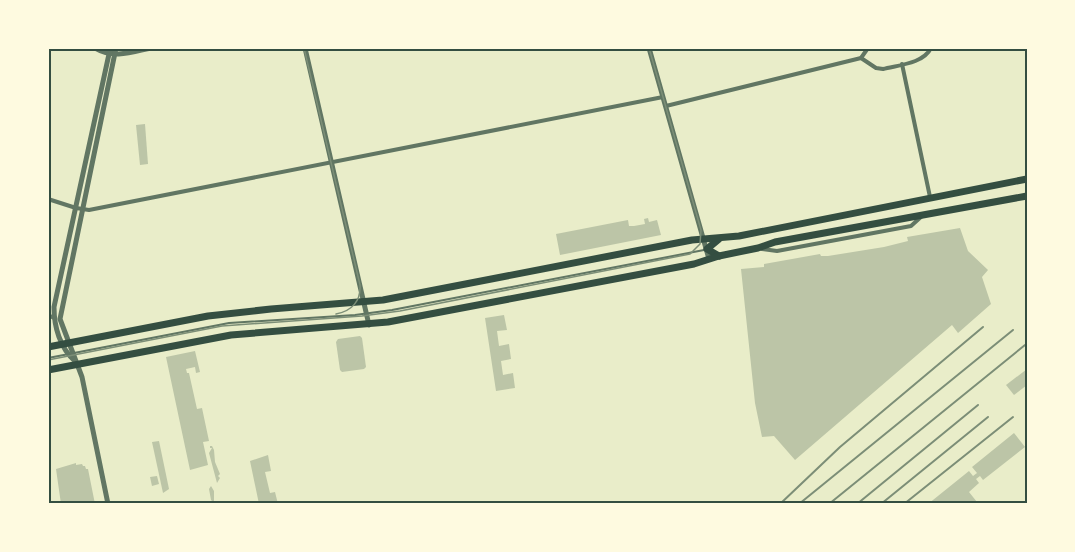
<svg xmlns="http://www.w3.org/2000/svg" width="1075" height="552" viewBox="0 0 1075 552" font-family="'Crimson Pro',serif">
  <rect width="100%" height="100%" fill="#e9edc9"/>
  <g fill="#bcc5a7">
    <path d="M145,124L148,164L140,165L136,125Z"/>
    <path d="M648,218L649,222L657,220L661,235L560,255L556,234L628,220L629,226H634L645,224L644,219Z"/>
    <path d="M960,228L968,251L988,270L982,277L991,304L958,333L952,325L795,460L774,436L762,437L755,403L741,269L764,267V264L820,254L821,256H828L884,247L908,241L907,237Z"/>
    <path d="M504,315L507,330L497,331L499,346L509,344L511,359L501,361L503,375L513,373L515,388L496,391L485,318Z"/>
    <path d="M360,336L362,338L366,367L364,369L342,372L340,370L336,342L338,339Z"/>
    <path d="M195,351L200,372L196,373L195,367L186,369L187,373H189L197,409L202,408L209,441L203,442L208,465L190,470L166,357Z"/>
    <path d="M1027,369V385L1014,395L1006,385Z"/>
    <path d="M1014,433L1025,447L983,480L980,476L976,479L979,483L969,492L977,502L974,504H928L969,471L973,476L977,473L972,467Z"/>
    <path d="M159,441L169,489L163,493L152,442Z"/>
    <path d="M210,446H212L214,450L215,462L220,474L218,476L220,478L217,483L209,453L212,448H210Z"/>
    <path d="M268,455L271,471L265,472L270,493L275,492L278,504H259L250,461Z"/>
    <path d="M76,463V465L82,464L83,466H85L86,469H88L95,504H61L56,469Z"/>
    <path d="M157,476L159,484L152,486L150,477Z"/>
    <path d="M211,486L214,491V501L217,504H212L214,501L213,502L211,500L209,489Z"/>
  </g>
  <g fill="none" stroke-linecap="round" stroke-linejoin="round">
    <g stroke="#617663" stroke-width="2">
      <path d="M74,353L229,323L355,315L392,310L704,250"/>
      <path d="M48,358L69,354"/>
    </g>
    <g stroke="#617663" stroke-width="4">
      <path d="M861,58L876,68L883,69C898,65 923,64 931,48"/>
      <path d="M902,64L930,197"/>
      <path d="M666,106L861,58L868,48"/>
      <path d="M48,199L76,208L89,210L663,97"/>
      <path d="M762,249L777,251L911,226L922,216"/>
      <path d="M48,315L54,318"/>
    </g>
    <g stroke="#617663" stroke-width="5">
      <path d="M95,48C114,59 132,52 151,48"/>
      <path d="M305,48L369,325"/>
      <path d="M649,48L709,259"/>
      <path d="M75,361C60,348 54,327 54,307L109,54L113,48"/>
      <path d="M108,504L82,377L60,319L116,48"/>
    </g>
    <g stroke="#344e41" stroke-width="7">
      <path d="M719,239L707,249L719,256"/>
      <path d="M48,347L208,316L271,309L383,300L692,240L739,236L1027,179"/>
      <path d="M48,370L231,335L388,322L694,264L719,256L758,248L775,242L1027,196"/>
    </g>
    <g stroke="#7c8e77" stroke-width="1.5">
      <path d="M105,48L116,50L132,48"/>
      <path d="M304,48L360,285C361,301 352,311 336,314"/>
      <path d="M48,360L222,326L362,316L400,311L690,254L700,244L701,230L649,48"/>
    </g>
    <g stroke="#7c8e77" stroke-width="2">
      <path d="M780,504L840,447L983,327"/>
      <path d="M799,504L1013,330"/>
      <path d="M829,504L1025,345"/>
      <path d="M857,504L978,405"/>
      <path d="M881,504L988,417"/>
      <path d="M904,504L1013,417"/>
    </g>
  </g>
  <rect width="1075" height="552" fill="none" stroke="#fefae0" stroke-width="99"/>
  <rect x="50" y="50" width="976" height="452" fill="none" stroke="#344e41" stroke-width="2"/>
</svg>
